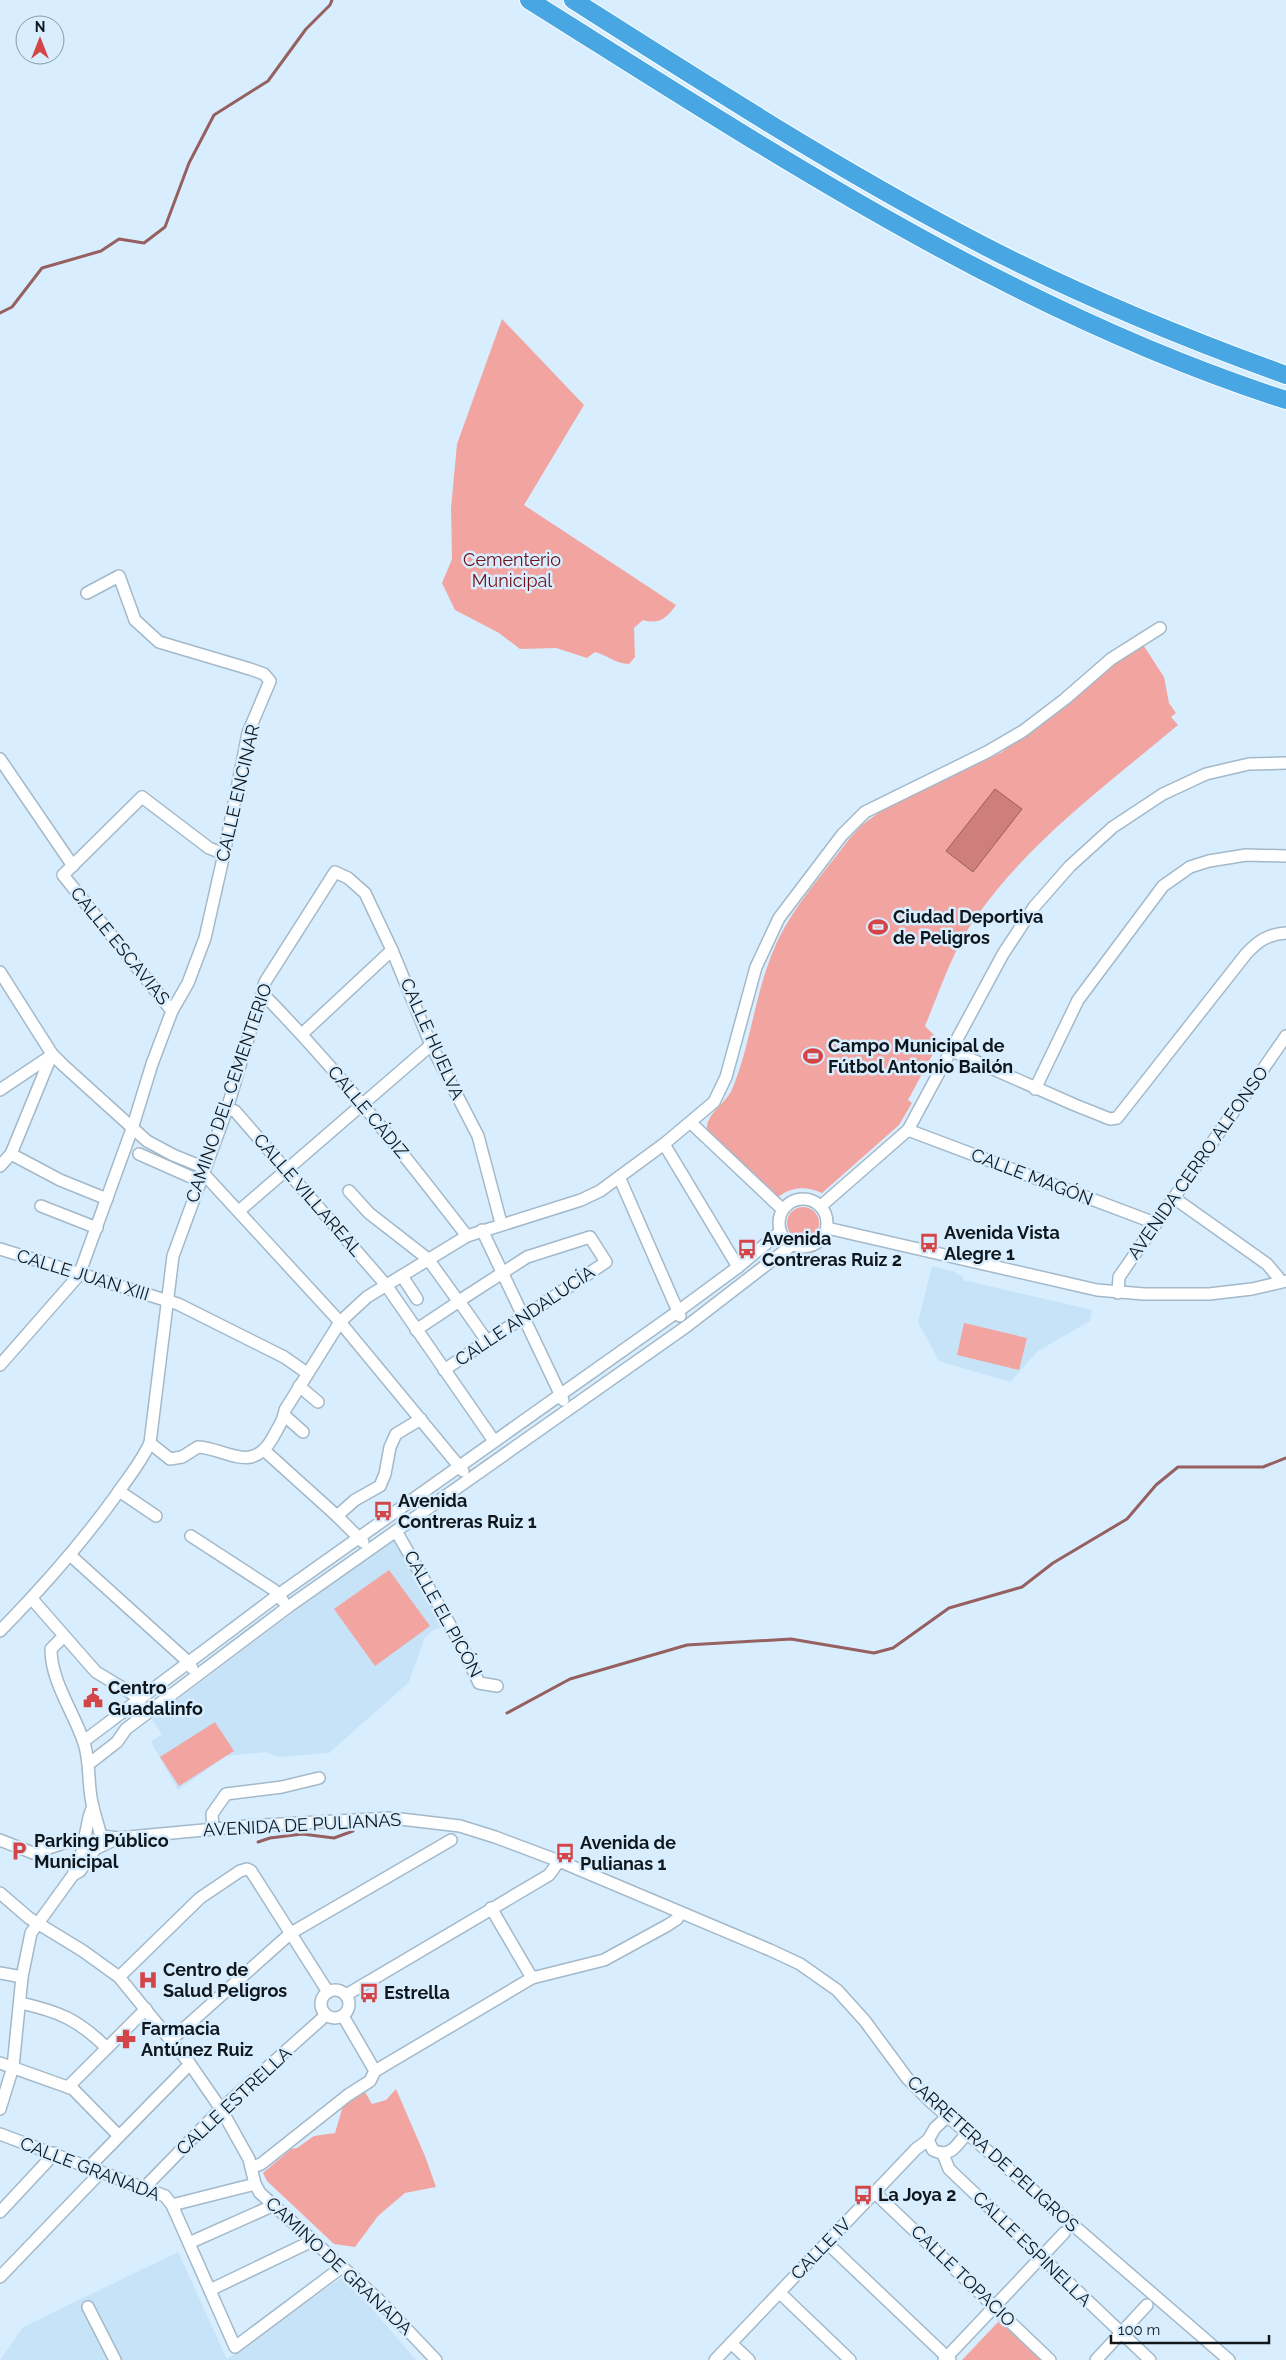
<svg xmlns="http://www.w3.org/2000/svg" width="1286" height="2360" viewBox="0 0 1286 2360" font-family="Raleway,sans-serif">
  <rect width="100%" height="100%" fill="#d8eeff"/>
  <g fill="#c6e3f8">
    <path d="M932,1266L956,1272V1274L963,1276V1280L1092,1310L1090,1321L1038,1351L1010,1382L939,1361L918,1322Z"/>
    <path d="M395,1539L446,1625L432,1631L425,1637L409,1682L329,1753L277,1757L265,1752L226,1756L178,1790L151,1742L162,1734L152,1719L292,1613Z"/>
    <path d="M178,2252L227,2359L344,2276L416,2360H0L23,2327Z"/>
  </g>
  <g fill="#f2a5a0">
    <path d="M502,319L584,405L524,505L676,605C667,618 659,625 643,620L634,628L635,657L629,664C616,664 607,655 595,652L587,658L556,648L520,649L499,633L455,610L442,583L452,559L451,508L457,444Z"/>
    <path d="M1142,643L1164,677L1169,703L1176,713L1171,717L1178,725C1108,784 1033,838 979,913C954,946 941,988 925,1026L940,1041L908,1100L912,1103L899,1125L822,1193C806,1186 793,1186 778,1197L707,1131C705,1113 727,1104 733,1087C751,1043 755,993 774,949C790,910 824,873 849,839L862,825L881,811L1002,752Z"/>
    <circle cx="803" cy="1223" r="16"/>
    <path d="M964,1323L1027,1338L1019,1370L957,1355Z"/>
    <path d="M389,1570L430,1626L375,1666L334,1609Z"/>
    <path d="M215,1722L234,1751L179,1786L160,1757Z"/>
    <path d="M396,2089L425,2156L436,2187L405,2193L378,2216L355,2247L334,2244L267,2181L263,2173L291,2149L297,2148L314,2136L335,2133L343,2106L365,2092L372,2104L386,2100Z"/>
    <path d="M1000,2320L1042,2360H962Z"/>
  </g>
  <path fill="#ce7f7b" stroke="#95605f" d="M995,789L1022,809L973,872L946,851Z"/>
  <g fill="none" stroke-linecap="round" stroke-linejoin="round">
    <g stroke="#95605f" stroke-width="3">
      <path d="M0,313L12,307L42,268L101,251L119,239L144,243L165,227L189,163L214,115L268,81L306,29L330,5L332,0"/>
      <path d="M507,1713L570,1679L687,1645L791,1639L874,1653L893,1648L949,1608L1022,1587L1053,1563L1127,1519L1156,1485L1178,1467H1263L1286,1458"/>
      <path d="M258,1842L270,1838L302,1834L334,1838L353,1831"/>
    </g>
    <defs>
      <g id="minor">
        <path d="M0,759L73,866"/>
        <path d="M0,972L52,1054L63,1065L147,1141L173,1155L205,1168"/>
        <path d="M262,993C337,1069 402,1152 467,1236"/>
        <path d="M172,1011L63,875L142,797L209,848L224,854"/>
        <path d="M302,1034L392,950"/>
        <path d="M950,1050L1075,1105L1110,1119L1117,1118L1246,954C1258,941 1268,934 1286,933"/>
        <path d="M1035,1089L1078,1000L1163,886L1190,867L1209,861L1246,855L1286,856"/>
        <path d="M0,1090L52,1055"/>
        <path d="M227,1109L235,1111L386,1285L494,1441"/>
        <path d="M691,1123L782,1209"/>
        <path d="M908,1130L1155,1223"/>
        <path d="M664,1144L738,1267"/>
        <path d="M11,1154L60,1180L107,1199"/>
        <path d="M139,1154L200,1181"/>
        <path d="M0,1166L11,1154L52,1054"/>
        <path d="M203,1173L340,1322L463,1471"/>
        <path d="M620,1179L680,1316"/>
        <path d="M349,1191L369,1213L428,1259L456,1298"/>
        <path d="M1174,1198L1267,1264L1278,1277L1279,1282"/>
        <circle cx="803" cy="1223" r="24"/>
        <path d="M41,1206L97,1228"/>
        <path d="M821,1206L908,1130L1003,954L1034,907L1070,866L1113,827L1163,794L1206,774L1249,764L1286,763"/>
        <path d="M239,1211L431,1045"/>
        <path d="M827,1228L1097,1290L1144,1294H1209L1252,1289L1286,1281"/>
        <path d="M482,1230L563,1400"/>
        <path d="M0,1249L178,1304L284,1357L307,1373"/>
        <path d="M402,1276L417,1299"/>
        <path d="M1118,1293L1119,1277L1286,1036"/>
        <path d="M461,1304L487,1341"/>
        <path d="M416,1330L455,1304"/>
        <path d="M0,1365L79,1275L132,1129L152,1064L172,1011L188,983L205,938L224,854L248,733L270,681L264,674L250,669L159,642L135,620L119,576L87,593"/>
        <path d="M444,1370L606,1262L590,1237L527,1257L462,1299"/>
        <path d="M299,1386L318,1402"/>
        <path d="M284,1415L303,1432"/>
        <path d="M150,1443L170,1459L182,1457L198,1447C228,1449 251,1474 272,1439C277,1429 284,1421 285,1410L340,1322L367,1297L467,1236L581,1200L600,1191L664,1144L714,1102L726,1077L756,967L779,918L842,835L865,812L987,752L1023,731L1065,699L1111,659L1160,628"/>
        <path d="M265,1451L337,1516L363,1542"/>
        <path d="M119,1491L156,1516"/>
        <path d="M337,1516L355,1500L380,1486L385,1474L390,1447L396,1434L421,1419"/>
        <path d="M396,1531L461,1644L479,1683L497,1686"/>
        <path d="M191,1536L274,1590L283,1601"/>
        <path d="M70,1555L185,1659L192,1668"/>
        <path d="M32,1599L96,1672L141,1699"/>
        <path d="M0,1631C42,1588 82,1543 117,1494C130,1475 140,1464 150,1443L173,1256L227,1109L265,982L335,872L348,878L365,893L392,950L431,1045L478,1136L501,1223"/>
        <path d="M64,1636L51,1649C51,1682 74,1712 84,1743C91,1764 87,1786 93,1807C95,1816 98,1824 100,1833"/>
        <path d="M84,1741L278,1595L677,1312L738,1267L780,1232"/>
        <path d="M90,1763L117,1742L126,1729L288,1607L687,1326L792,1245"/>
        <path d="M93,1807C87,1817 88,1829 84,1838L86,1847L95,1849L118,1838"/>
        <path d="M213,1829L212,1814L226,1794L282,1787L319,1778"/>
        <path d="M102,1836L118,1838L247,1826L392,1818L460,1826L495,1837L559,1861L770,1950L800,1964L837,1990L865,2021L907,2078L931,2102L1229,2360"/>
        <path d="M0,1840L33,1853L67,1842L83,1840"/>
        <path d="M73,1875L85,1844"/>
        <path d="M0,1893L29,1918L83,1951L119,1977L190,2064L221,2109L249,2159L255,2184L260,2193L379,2300L436,2360"/>
        <path d="M491,1908L532,1978"/>
        <path d="M0,1973L22,1977"/>
        <path d="M119,1977L200,1898L240,1871L247,1869L251,1871L328,1992"/>
        <circle cx="335" cy="2004" r="14"/>
        <path d="M346,1995L549,1875L559,1861"/>
        <path d="M21,2003C60,2012 77,2019 107,2048"/>
        <path d="M343,2016L375,2071"/>
        <path d="M171,2040L291,1933L451,1840"/>
        <path d="M0,2063L73,2089L119,2136"/>
        <path d="M68,2087L146,2009"/>
        <path d="M0,2109L13,2067L22,1977L31,1933L73,1875L80,1871L95,1849"/>
        <path d="M947,2117L935,2128L928,2140L933,2150C950,2159 957,2145 966,2134"/>
        <path d="M0,2134L165,2196L172,2205L235,2347L342,2267"/>
        <path d="M943,2154L949,2169L1150,2360"/>
        <path d="M252,2167L261,2164L348,2095L370,2081L375,2071L532,1978L604,1960L668,1925L677,1919L680,1912"/>
        <path d="M88,2168L190,2064"/>
        <path d="M143,2189L221,2109L326,2015"/>
        <path d="M875,2193L1050,2360"/>
        <path d="M172,2205L255,2184"/>
        <path d="M0,2212L55,2153"/>
        <path d="M189,2243L272,2206"/>
        <path d="M827,2243L950,2360"/>
        <path d="M0,2277L100,2173"/>
        <path d="M210,2290L312,2241"/>
        <path d="M780,2293L850,2360"/>
        <path d="M88,2307L115,2360"/>
        <path d="M731,2343L749,2360"/>
        <path d="M715,2360L916,2149L928,2140"/>
        <path d="M944,2360L1064,2233"/>
        <path d="M1096,2360L1147,2305"/>
      </g>
      <g id="highway">
        <path d="M529,0C770,151 1012,312 1286,400"/>
        <path d="M573,0C713,89 854,180 1002,255C1094,301 1189,340 1286,375"/>
      </g>
    </defs>
    <use href="#minor" stroke="#a3b9c9" stroke-width="14"/>
    <use href="#highway" stroke="#fff" stroke-width="20"/>
    <use href="#minor" stroke="#fff" stroke-width="11"/>
    <use href="#highway" stroke="#48a7e2" stroke-width="18"/>
  </g>
  <defs>
    <symbol id="stadium-bare" viewBox="-9 -9 18 18"><path d="M0-5a6.5 5 0 1 0 0 10a6.5 5 0 1 0 0-10ZM-3.5-1.8h7v3.6h-7Z" fill="#d44548" stroke="#d8eeff" stroke-width="2.5" paint-order="stroke"/></symbol>
    <symbol id="bus-bare" viewBox="-9 -9 18 18"><path d="M-5-6H5V4H4V6H2V4H-2V6H-4V4H-5ZM-3.5-4V0h7V-4ZM-3.5 1.2v1.5H-2V1.2ZM2 1.2v1.5H3.5V1.2Z" fill="#d44548" stroke="#d8eeff" stroke-width="2.5" paint-order="stroke"/></symbol>
    <symbol id="civic-bare" viewBox="-9 -9 18 18"><path d="M-.6-6.5H3V-4.5H.6V-3L4-1V1h2V6H-6V1h2V-1L-.6-3ZM-1.2 2.5V6h2.4V2.5Z" fill="#d44548" stroke="#d8eeff" stroke-width="2.5" paint-order="stroke"/></symbol>
    <symbol id="parking-bare" viewBox="-9 -9 18 18"><path d="M-3.5-5.5H1a3.5 3.5 0 0 1 0 7H-1V5.5H-3.5ZM-1-3.4V-.6H.8a1.4 1.4 0 0 0 0-2.8Z" fill="#d44548" stroke="#d8eeff" stroke-width="2.5" paint-order="stroke"/></symbol>
    <symbol id="hospital-bare" viewBox="-9 -9 18 18"><path d="M-5-5h3v3.5h4V-5h3V5h-3V1.5h-4V5h-3Z" fill="#d44548" stroke="#d8eeff" stroke-width="2.5" paint-order="stroke"/></symbol>
    <symbol id="pharmacy-bare" viewBox="-9 -9 18 18"><path d="M-2-6h4v4h4v4h-4v4h-4v-4h-4v-4h4Z" fill="#d44548" stroke="#d8eeff" stroke-width="2.5" paint-order="stroke"/></symbol>
  </defs>
  <g fill-rule="evenodd">
    <use href="#stadium-bare" x="864" y="913" width="28" height="28"/>
    <use href="#stadium-bare" x="799" y="1042" width="28" height="28"/>
    <use href="#bus-bare" x="915" y="1229" width="28" height="28"/>
    <use href="#bus-bare" x="733" y="1235" width="28" height="28"/>
    <use href="#bus-bare" x="369" y="1497" width="28" height="28"/>
    <use href="#civic-bare" x="79" y="1684" width="28" height="28"/>
    <use href="#parking-bare" x="5" y="1837" width="28" height="28"/>
    <use href="#bus-bare" x="551" y="1839" width="28" height="28"/>
    <use href="#hospital-bare" x="134" y="1966" width="28" height="28"/>
    <use href="#bus-bare" x="355" y="1979" width="28" height="28"/>
    <use href="#pharmacy-bare" x="112" y="2025" width="28" height="28"/>
    <use href="#bus-bare" x="849" y="2181" width="28" height="28"/>
  </g>
  <g text-anchor="middle" stroke-width="5" stroke-linejoin="round" paint-order="stroke">
    <g font-size="18" fill="#6f0f17" stroke="#d8eeff">
      <text x="512" y="566">Cementerio<tspan x="512" dy="21">Municipal</tspan></text>
    </g>
    <g font-size="18" fill="#0f171d" stroke="#d8eeff">
      <text transform="translate(238 793) rotate(-77)" y="6">CALLE ENCINAR</text>
      <text transform="translate(120 946) rotate(51)" y="6">CALLE ESCAVIAS</text>
      <text transform="translate(432 1039) rotate(66)" y="6">CALLE HUELVA</text>
      <text transform="translate(229 1093) rotate(-71)" y="6">CAMINO DEL CEMENTERIO</text>
      <text transform="translate(368 1112) rotate(50)" y="6">CALLE CÁDIZ</text>
      <text transform="translate(1198 1163) rotate(-55)" y="6">AVENIDA CERRO ALFONSO</text>
      <text transform="translate(1032 1177) rotate(21)" y="6">CALLE MAGÓN</text>
      <text transform="translate(308 1195) rotate(49)" y="6">CALLE VILLAREAL</text>
      <text transform="translate(83 1275) rotate(17)" y="6">CALLE JUAN XIII</text>
      <text transform="translate(525 1316) rotate(-34)" y="6">CALLE ANDALUCÍA</text>
      <text transform="translate(443 1614) rotate(61)" y="6">CALLE EL PICÓN</text>
      <text transform="translate(302 1825) rotate(-3)" y="6">AVENIDA DE PULIANAS</text>
      <text transform="translate(234 2101) rotate(-43)" y="6">CALLE ESTRELLA</text>
      <text transform="translate(993 2154) rotate(42)" y="6">CARRETERA DE PELIGROS</text>
      <text transform="translate(90 2169) rotate(21)" y="6">CALLE GRANADA</text>
      <text transform="translate(821 2249) rotate(-46)" y="6">CALLE IV</text>
      <text transform="translate(1032 2249) rotate(44)" y="6">CALLE ESPINELLA</text>
      <text transform="translate(339 2266) rotate(43)" y="6">CAMINO DE GRANADA</text>
      <text transform="translate(963 2276) rotate(44)" y="6">CALLE TOPACIO</text>
    </g>
    <g font-size="18" font-weight="bold" fill="#0f171d" stroke="#d8eeff" text-anchor="start">
      <text x="893" y="923">Ciudad Deportiva<tspan x="893" dy="21">de Peligros</tspan></text>
      <text x="828" y="1052">Campo Municipal de<tspan x="828" dy="21">Fútbol Antonio Bailón</tspan></text>
      <text x="944" y="1239">Avenida Vista<tspan x="944" dy="21">Alegre 1</tspan></text>
      <text x="762" y="1245">Avenida<tspan x="762" dy="21">Contreras Ruiz 2</tspan></text>
      <text x="398" y="1507">Avenida<tspan x="398" dy="21">Contreras Ruiz 1</tspan></text>
      <text x="108" y="1694">Centro<tspan x="108" dy="21">Guadalinfo</tspan></text>
      <text x="34" y="1847">Parking Público<tspan x="34" dy="21">Municipal</tspan></text>
      <text x="580" y="1849">Avenida de<tspan x="580" dy="21">Pulianas 1</tspan></text>
      <text x="163" y="1976">Centro de<tspan x="163" dy="21">Salud Peligros</tspan></text>
      <text x="384" y="1999">Estrella</text>
      <text x="141" y="2035">Farmacia<tspan x="141" dy="21">Antúnez Ruiz</tspan></text>
      <text x="878" y="2201">La Joya 2</text>
    </g>
  </g>
  <g transform="translate(40 40)"><circle r="24" fill="#d8eeff" stroke="#8898a5"/>
  <path d="M0-4L9 19L0 12L-9 19Z" fill="#d44548"/>
  <text y="-8" font-size="14" font-weight="bold" text-anchor="middle" fill="#0f171d">N</text>
  </g>
  <path d="M1111 2335v8h158v-8" fill="none" stroke="#0f171d" stroke-width="2.5"/>
  <text x="1118" y="2335" font-size="15" fill="#0f171d" stroke="#d8eeff" stroke-width="4" paint-order="stroke">100 m</text>
</svg>
